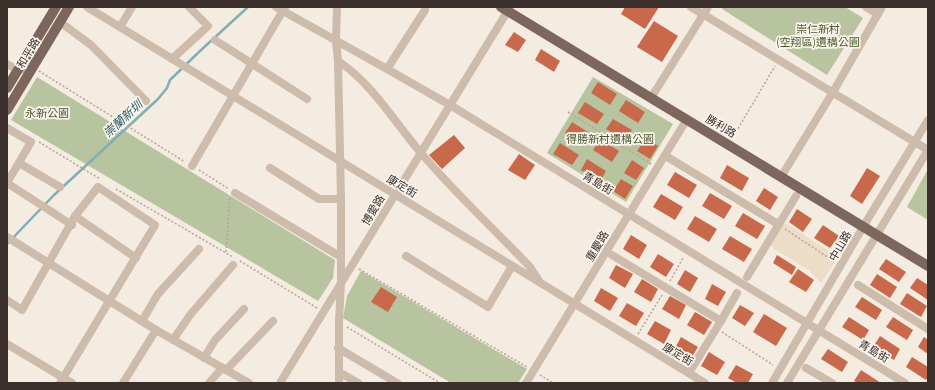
<svg xmlns="http://www.w3.org/2000/svg" width="935" height="390" viewBox="0 0 935 390" font-family="'Source Sans 3','Noto Sans TC',sans-serif">
  <rect width="100%" height="100%" fill="#f4ebe1"/>
  <g fill="#b8c4a0">
    <path d="M723,7H845L863,18L827,75L722,9Z"/>
    <path d="M37,77L335,260L333,278L318,301L11,120Z"/>
    <path d="M593,77L673,124L626,202L547,153Z"/>
    <path d="M928,169V220L907,207Z"/>
    <path d="M361,271L527,369L518,383H451L343,318L347,296Z"/>
  </g>
  <path fill="#ecdcc8" d="M778,224H787L838,257L821,283L810,271L773,248L769,240Z"/>
  <g fill="none" stroke-linecap="round" stroke-linejoin="round">
    <path stroke="#7fb0b2" stroke-width="2.5" d="M7,244L54,195L158,99L167,88L170,80L200,51L248,7"/>
  </g>
  <g fill="#c8694b">
    <path d="M625,7H659L645,29L621,14Z"/>
    <path d="M654,21L678,36L662,62L637,47Z"/>
    <path d="M514,32L526,40L518,52L505,45Z"/>
    <path d="M541,49L560,61L554,72L535,60Z"/>
    <path d="M598,82L617,94L610,105L591,93Z"/>
    <path d="M626,100L645,112L638,123L619,111Z"/>
    <path d="M585,102L604,114L597,124L578,113Z"/>
    <path d="M613,119L632,130L625,141L606,129Z"/>
    <path d="M572,122L591,134L584,145L565,133Z"/>
    <path d="M454,135L465,148L442,169L429,155Z"/>
    <path d="M646,138L658,146L650,159L637,151Z"/>
    <path d="M600,139L619,151L612,162L593,150Z"/>
    <path d="M560,143L579,155L572,165L553,154Z"/>
    <path d="M519,154L535,165L525,180L508,170Z"/>
    <path d="M587,159L606,171L600,182L581,170Z"/>
    <path d="M632,160L644,168L636,180L624,173Z"/>
    <path d="M727,165L749,178L742,191L720,178Z"/>
    <path d="M867,168L880,176L862,204L850,196Z"/>
    <path d="M675,172L697,185L689,198L667,185Z"/>
    <path d="M621,179L633,186L625,199L613,191Z"/>
    <path d="M764,188L778,197L770,210L756,201Z"/>
    <path d="M710,193L732,206L724,219L702,206Z"/>
    <path d="M661,194L683,207L675,220L653,207Z"/>
    <path d="M797,209L812,219L803,232L789,222Z"/>
    <path d="M743,213L765,226L757,239L735,226Z"/>
    <path d="M695,216L717,229L709,242L687,229Z"/>
    <path d="M823,225L839,236L830,248L814,238Z"/>
    <path d="M631,235L647,245L639,259L623,249Z"/>
    <path d="M730,236L752,249L744,262L722,249Z"/>
    <path d="M658,254L674,264L666,277L650,267Z"/>
    <path d="M777,255L796,267L792,275L773,263Z"/>
    <path d="M886,259L906,272L899,282L879,269Z"/>
    <path d="M616,265L633,274L625,288L609,278Z"/>
    <path d="M798,269L814,280L806,292L789,282Z"/>
    <path d="M685,270L698,278L690,292L677,284Z"/>
    <path d="M877,274L897,287L890,298L870,285Z"/>
    <path d="M917,278L928,285V300L910,288Z"/>
    <path d="M642,279L658,289L651,302L634,292Z"/>
    <path d="M712,284L726,292L718,306L705,299Z"/>
    <path d="M381,287L397,297L388,312L371,302Z"/>
    <path d="M601,288L618,298L610,311L594,301Z"/>
    <path d="M907,293L927,306L921,317L900,304Z"/>
    <path d="M670,296L686,305L679,319L662,309Z"/>
    <path d="M862,297L882,310L876,320L855,307Z"/>
    <path d="M627,303L644,313L636,326L619,316Z"/>
    <path d="M740,305L754,313L745,326L732,318Z"/>
    <path d="M695,312L712,322L704,335L687,325Z"/>
    <path d="M764,314L787,328L776,346L753,332Z"/>
    <path d="M849,317L869,330L863,340L842,327Z"/>
    <path d="M893,317L913,330L907,340L886,327Z"/>
    <path d="M655,321L671,330L664,344L647,334Z"/>
    <path d="M880,336L900,349L894,360L873,347Z"/>
    <path d="M681,337L698,347L690,360L674,350Z"/>
    <path d="M924,337L928,340V354L918,347Z"/>
    <path d="M828,349L848,362L842,372L821,359Z"/>
    <path d="M709,352L725,362L717,375L701,366Z"/>
    <path d="M912,357L928,367V377L926,380L906,367Z"/>
    <path d="M736,365L753,374L748,383H737L728,378Z"/>
    <path d="M861,370L881,383H858L854,381Z"/>
  </g>
  <g fill="none" stroke-linecap="round" stroke-linejoin="round">
    <g stroke="#b9a596" stroke-width="1.5" stroke-dasharray="2 2" stroke-linecap="butt">
      <path d="M39,71L185,162"/>
      <path d="M568,112L651,164"/>
      <path d="M736,132L775,66"/>
      <path d="M39,142L100,179"/>
      <path d="M199,170L229,189"/>
      <path d="M116,189L233,257"/>
      <path d="M785,229L835,262"/>
      <path d="M226,252L230,198"/>
      <path d="M240,261L317,308"/>
      <path d="M359,269L527,367"/>
      <path d="M670,281L683,258"/>
      <path d="M347,327L440,383"/>
      <path d="M722,332L773,365"/>
      <path d="M638,334L662,295"/>
      <path d="M540,375L553,383"/>
    </g>
    <g stroke="#cdbbac" stroke-width="8">
      <path d="M87,7L705,383"/>
      <path d="M276,7L387,69L450,105L905,383"/>
      <path d="M337,7L336,40L338,61L341,199V283L339,322V383"/>
      <path d="M691,7L928,150"/>
      <path d="M866,7L878,14"/>
      <path d="M60,22L91,45L146,101"/>
      <path d="M120,27L132,7"/>
      <path d="M215,40L307,99"/>
      <path d="M172,59L208,26L189,7"/>
      <path d="M338,61C372,83 395,123 421,153C455,193 494,229 530,267L539,281"/>
      <path d="M7,64L18,70L33,67L32,64"/>
      <path d="M387,69L425,10"/>
      <path d="M651,98L708,7"/>
      <path d="M7,128L31,142L7,183L72,225"/>
      <path d="M669,158L778,224"/>
      <path d="M19,163L60,187"/>
      <path d="M192,166L285,7"/>
      <path d="M270,168L319,199H341"/>
      <path d="M781,177L833,92L882,7"/>
      <path d="M235,193L341,257"/>
      <path d="M75,216L136,258"/>
      <path d="M7,237L156,330L249,383"/>
      <path d="M612,255L721,321L737,293"/>
      <path d="M406,256L488,307L512,266"/>
      <path d="M747,277L796,196"/>
      <path d="M858,285L928,329"/>
      <path d="M7,300L22,310L75,216L98,187L155,225L60,383"/>
      <path d="M142,321L158,294L199,249"/>
      <path d="M173,340L190,315L233,265"/>
      <path d="M7,344L72,383"/>
      <path d="M338,348L397,383"/>
      <path d="M204,358L215,340L244,309"/>
      <path d="M692,368L721,321"/>
      <path d="M806,368L832,383"/>
      <path d="M226,370L273,321"/>
      <path d="M339,372L358,383"/>
      <path d="M123,383L156,330"/>
      <path d="M209,383L222,368"/>
      <path d="M280,383L510,7"/>
      <path d="M526,383L687,119"/>
      <path d="M772,383L863,227L928,120"/>
      <path d="M787,383L928,150"/>
    </g>
    <g stroke="#7d675c" stroke-width="10">
      <path d="M501,7L928,266"/>
      <path d="M7,88L56,7"/>
      <path d="M7,110L69,7"/>
    </g>
  </g>
  <g text-anchor="middle" stroke-width="3.5" stroke-linejoin="round" paint-order="stroke">
    <g font-size="11" fill="#4a5a2e" stroke="#fbf5ee">
      <text x="818" y="33">崇仁新村<tspan x="818" dy="13">(空翔區)遺構公園</tspan></text>
      <text x="47" y="117">永新公園</text>
      <text x="610" y="143">得勝新村遺構公園</text>
    </g>
    <g font-size="11" fill="#3b302b" stroke="#fbf5ee">
      <text transform="translate(28 53) rotate(-59)" y="4">和平路</text>
      <text transform="translate(721 126) rotate(31)" y="4">勝利路</text>
      <text transform="translate(598 183) rotate(31)" y="4">青島街</text>
      <text transform="translate(402 186) rotate(31)" y="4">康定街</text>
      <text transform="translate(373 210) rotate(-59)" y="4">博愛路</text>
      <text transform="translate(597 246) rotate(-59)" y="4">重慶路</text>
      <text transform="translate(840 246) rotate(-60)" y="4">中山路</text>
      <text transform="translate(874 351) rotate(31)" y="4">青島街</text>
      <text transform="translate(678 354) rotate(31)" y="4">康定街</text>
    </g>
    <g font-size="12" font-style="italic" fill="#1f5a5e" stroke="#fbf5ee">
      <text transform="translate(123 119) rotate(-43)" y="4">崇蘭新圳</text>
    </g>
  </g>
  <rect width="935" height="390" fill="none" stroke="#3b302b" stroke-width="16"/>
</svg>
